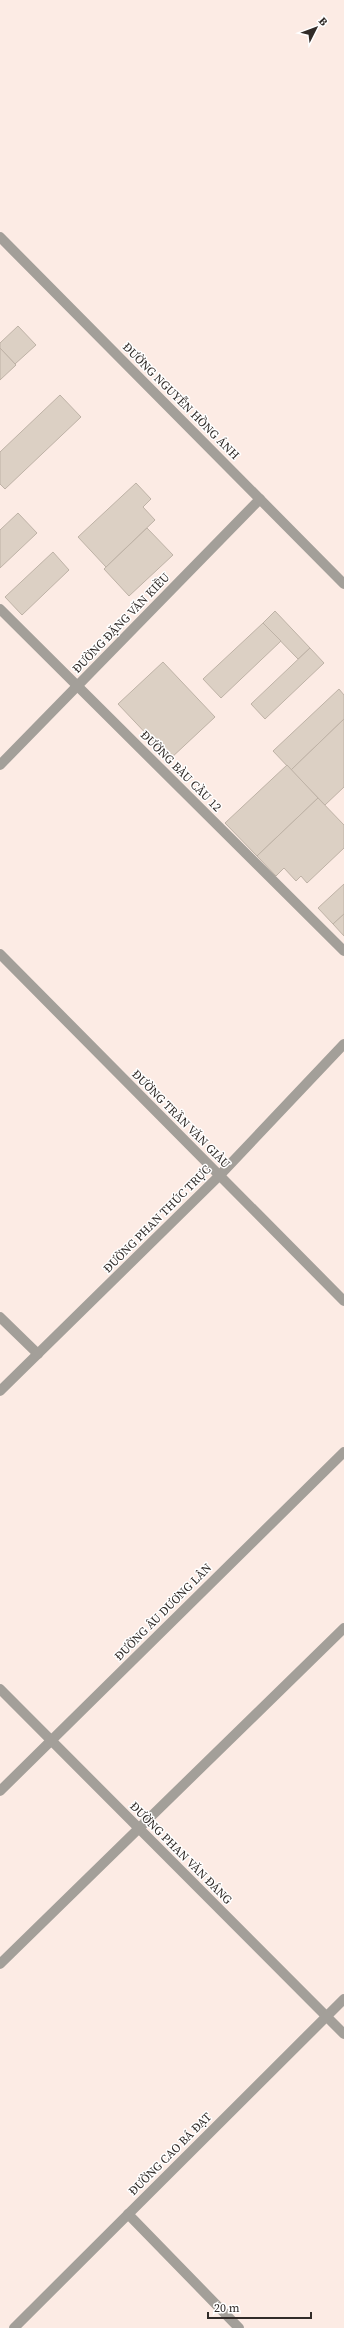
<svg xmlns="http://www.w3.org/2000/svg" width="344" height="2328" viewBox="0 0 344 2328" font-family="'Source Serif 4',serif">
  <rect width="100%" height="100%" fill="#fcebe4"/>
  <g fill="#dcd0c4" stroke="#beb2a6">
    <path d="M18,326L36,345L15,364L0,348V343Z"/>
    <path d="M0,348L16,365L0,380Z"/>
    <path d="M60,395L81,417L5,489L0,484V452Z"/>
    <path d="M136,483L151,499L143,507L155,520L106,567L78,537Z"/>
    <path d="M18,513L37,533L0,568V530Z"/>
    <path d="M147,528L173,555L129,596L104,569Z"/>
    <path d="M53,552L69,570L22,615L5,597Z"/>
    <path d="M275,611L310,648L298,659L263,623Z"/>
    <path d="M263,623L281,641L221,698L203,679Z"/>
    <path d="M310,648L324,663L265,719L251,704Z"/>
    <path d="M163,662L215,717L170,759L118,704Z"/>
    <path d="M339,689L344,695V719L291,770L273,751Z"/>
    <path d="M344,719V787L325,805L291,770Z"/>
    <path d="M287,765L318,798L257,856L225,823Z"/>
    <path d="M318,798L344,825V848L307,883L301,876L296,881L284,868L276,876L257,856Z"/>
    <path d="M344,884V914L333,924L318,908Z"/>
    <path d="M344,914V936L333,924Z"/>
  </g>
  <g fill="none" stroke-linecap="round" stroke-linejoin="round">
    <g stroke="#a39f99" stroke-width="10">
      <path d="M0,609L344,951"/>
      <path d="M0,765L260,499"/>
      <path d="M0,954L344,1301"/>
      <path d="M0,1317L38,1354"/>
      <path d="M0,1391L219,1176L344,1044"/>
      <path d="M0,1689L344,2034"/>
      <path d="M128,2214L239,2328"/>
      <path d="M14,2328L344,1999"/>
    </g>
    <g stroke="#a39f99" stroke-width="10">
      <path d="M0,237L344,584"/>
      <path d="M0,1791L344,1452"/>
      <path d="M0,1964L344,1628"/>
    </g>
  </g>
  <g text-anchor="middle" stroke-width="3" stroke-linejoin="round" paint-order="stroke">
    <g font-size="12" fill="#312b28" stroke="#fff">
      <text transform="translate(181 401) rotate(45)" y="4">ĐƯỜNG NGUYỄN HỒNG ÁNH</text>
      <text transform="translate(121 623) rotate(-46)" y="4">ĐƯỜNG ĐẶNG VĂN KIỀU</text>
      <text transform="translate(181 771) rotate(45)" y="4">ĐƯỜNG BÀU CẦU 12</text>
      <text transform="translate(181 1119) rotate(45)" y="4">ĐƯỜNG TRẦN VĂN GIÀU</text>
      <text transform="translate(157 1219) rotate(-45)" y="4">ĐƯỜNG PHAN THÚC TRỰC</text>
      <text transform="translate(163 1612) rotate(-45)" y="4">ĐƯỜNG ÂU DƯƠNG LÂN</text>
      <text transform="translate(181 1853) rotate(45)" y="4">ĐƯỜNG PHAN VĂN ĐÁNG</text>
      <text transform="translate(170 2154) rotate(-45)" y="4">ĐƯỜNG CAO BÁ ĐẠT</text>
    </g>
  </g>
  <g transform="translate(316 28) rotate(48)" stroke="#ffffff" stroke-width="3" paint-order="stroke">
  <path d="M0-3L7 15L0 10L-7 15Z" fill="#312b28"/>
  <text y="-6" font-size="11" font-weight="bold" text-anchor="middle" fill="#312b28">B</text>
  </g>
  <path d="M208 2312v6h103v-6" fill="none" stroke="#312b28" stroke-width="2"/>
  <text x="214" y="2312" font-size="12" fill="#312b28" stroke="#ffffff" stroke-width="3" paint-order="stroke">20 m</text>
</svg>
